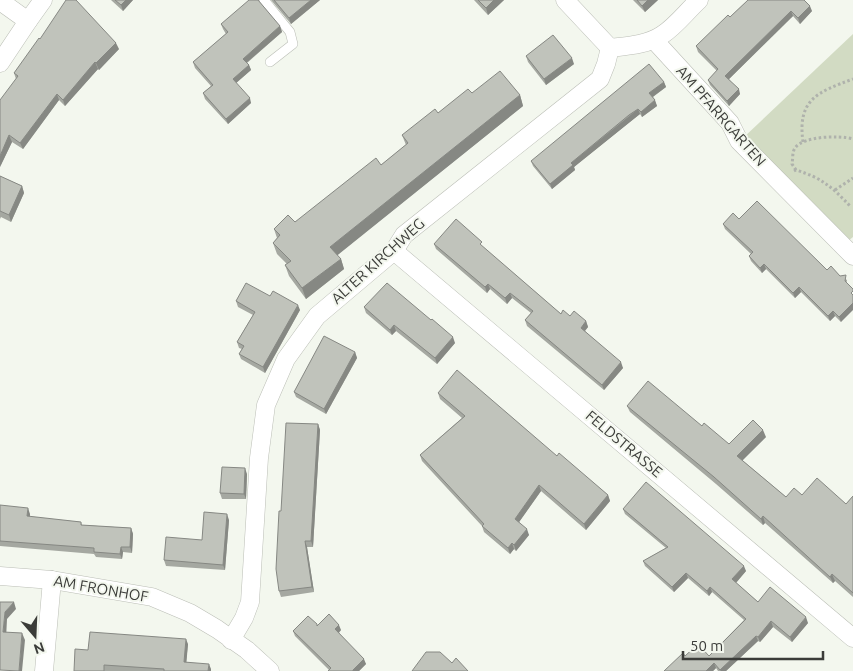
<svg xmlns="http://www.w3.org/2000/svg" width="853" height="671" viewBox="0 0 853 671" font-family="Ubuntu,sans-serif">
  <rect width="100%" height="100%" fill="#f3f7ee"/>
  <path fill="#d2dbc3" d="M853,34V237L848,241L743,138Z"/>
  <g fill="none" stroke-linecap="round" stroke-linejoin="round">
    <defs>
      <path id="service" d="M264,0L290,32L293,44L270,62"/>
      <g id="minor">
        <path d="M565,0L610,48"/>
        <path d="M0,1L28,21"/>
        <path d="M654,40L730,123L739,141L853,256"/>
        <path d="M610,48C627,46 647,45 662,35C676,26 687,11 699,0"/>
        <path d="M0,63L28,21L43,0"/>
        <path d="M394,251L853,638"/>
        <path d="M0,576L52,580L152,597L190,613L217,629L247,650L270,671"/>
        <path d="M231,640L244,618L250,602L259,458L266,405L286,359L317,316L394,251L404,235L600,79L606,64L610,48"/>
        <path d="M44,671L52,580"/>
      </g>
    </defs>
    <use href="#service" stroke="#bbbeb6" stroke-width="10"/>
    <use href="#minor" stroke="#bbbeb6" stroke-width="19"/>
    <g stroke="#afb2ac" stroke-width="3" stroke-dasharray="2.5 2.5" stroke-linecap="butt">
      <path d="M803,142C797,99 818,92 853,79"/>
      <path d="M796,170L792,164C793,159 792,152 795,148C803,136 840,135 853,139"/>
      <path d="M794,171L796,170C822,178 832,187 851,207"/>
      <path d="M835,190L853,178"/>
    </g>
    <use href="#service" stroke="#fff" stroke-width="9"/>
    <use href="#minor" stroke="#fff" stroke-width="18"/>
  </g>
  <g fill="#a5a8a1">
    <path d="M111,0H133L123,11Z"/>
    <path d="M271,0H320L291,24Z"/>
    <path d="M474,0H504L488,15Z"/>
    <path d="M633,0H658L645,12Z"/>
    <path d="M748,0L812,11L800,24L793,16L729,79L740,94L729,106L710,85L708,80L717,71L698,52L696,46L730,17Z"/>
    <path d="M221,24L280,26L282,32L247,63L249,65L251,70L236,83L251,103L228,124L205,99L203,93L211,86L195,68L193,62L226,34L223,29Z"/>
    <path d="M40,39L119,49L99,70L98,69L65,106L59,100L23,149L12,142L0,167L16,79L14,73Z"/>
    <path d="M526,56L574,64L546,85L528,62Z"/>
    <path d="M664,82L666,87L653,97L657,106L642,117L640,114L631,121L574,167L575,170L552,189L533,166L531,161Z"/>
    <path d="M472,93L520,95L523,106L337,255L341,259L344,269L306,299L289,276L285,265L287,264L277,254L273,243L277,238L274,229L295,222L381,165L406,145L402,135L438,113Z"/>
    <path d="M0,176L22,186L24,193L11,222L1,217L0,219Z"/>
    <path d="M739,219L827,270L840,276L847,280L841,322L835,316L830,321L801,292L795,298L766,269L762,273L751,261L749,256L751,254L725,229L723,224Z"/>
    <path d="M434,244L484,248L561,314L586,321L588,327L585,331L623,368L604,390L527,326L525,320L531,313L512,298L507,304L490,289L487,293L436,249Z"/>
    <path d="M270,296L300,310L265,373L241,359L239,354L242,349L239,348L237,342L253,315L238,307L236,301Z"/>
    <path d="M364,307L455,343L437,364L396,331L392,335L366,313Z"/>
    <path d="M355,352L357,358L326,414L296,397L294,392Z"/>
    <path d="M438,393L557,456L608,495L610,501L586,530L541,491L519,522L529,535L516,551L514,549L510,554L484,532L482,526L422,461L420,455L462,418L440,399Z"/>
    <path d="M627,406L702,426L729,444L766,437L742,460L786,497L802,495L846,504L853,496V597L835,581L833,583L765,523L763,525L716,484L630,412Z"/>
    <path d="M318,424L320,430L313,547H307L314,592L281,597L279,591L281,511Z"/>
    <path d="M247,474L246,499H222L220,493Z"/>
    <path d="M0,505L30,514V517L81,522L82,525L131,528L133,534L132,553L123,552L122,559L96,557L94,554L0,546Z"/>
    <path d="M623,509L746,571L736,583L758,602L808,623L792,642L773,627L760,642L758,641L726,671H718L716,668L713,671H664L685,656H709L744,620L712,592L709,596L688,578L674,592L645,566L643,561L666,548L625,514Z"/>
    <path d="M229,520L225,570L166,566L164,560L202,540Z"/>
    <path d="M318,626L341,630L339,633L366,664L359,671H328L329,670L295,636L293,631Z"/>
    <path d="M188,644L186,662L211,669V671H74L88,650Z"/>
  </g>
  <g fill="#868883">
    <path d="M126,0H133L123,11L121,5Z"/>
    <path d="M311,0H320L291,24L289,18Z"/>
    <path d="M494,0H504L488,15L486,8Z"/>
    <path d="M648,0H658L645,12L642,6Z"/>
    <path d="M810,6L812,11L800,24L798,18Z"/>
    <path d="M791,11L793,16L727,81L725,76Z"/>
    <path d="M280,26L282,32L245,64L243,59Z"/>
    <path d="M116,43L119,49L99,70L96,63Z"/>
    <path d="M572,58L574,64L546,85L544,79Z"/>
    <path d="M95,62L98,69L65,106L63,100Z"/>
    <path d="M249,65L251,70L235,84L233,79Z"/>
    <path d="M664,82L666,87L651,98L649,93Z"/>
    <path d="M739,89L740,94L729,106L727,101Z"/>
    <path d="M57,94L59,100L23,149L20,143Z"/>
    <path d="M520,95L523,106L334,258L330,247Z"/>
    <path d="M250,98L251,103L228,124L226,119Z"/>
    <path d="M655,100L657,106L642,117L641,112Z"/>
    <path d="M638,109L640,114L574,167L575,170L552,189L550,184L571,163Z"/>
    <path d="M9,135L12,142L0,167V156Z"/>
    <path d="M22,186L24,193L11,222L9,215Z"/>
    <path d="M341,259L344,269L306,299L302,288Z"/>
    <path d="M764,264L766,269L762,273L760,268Z"/>
    <path d="M488,284L490,289L487,293L485,287Z"/>
    <path d="M799,287L801,292L795,298L793,293Z"/>
    <path d="M510,293L512,298L507,304L505,298Z"/>
    <path d="M853,303V310L841,322L839,317Z"/>
    <path d="M298,305L300,310L265,373L263,367Z"/>
    <path d="M833,311L835,316L830,321L828,316Z"/>
    <path d="M586,321L588,327L583,333L581,328Z"/>
    <path d="M394,325L396,331L392,335L390,330Z"/>
    <path d="M453,337L455,343L437,364L435,358Z"/>
    <path d="M355,352L357,358L326,414L324,409Z"/>
    <path d="M621,362L623,368L604,390L602,385Z"/>
    <path d="M318,424L320,430L313,547L311,541Z"/>
    <path d="M763,430L766,437L740,463L737,456Z"/>
    <path d="M245,468L247,474L246,499L244,494Z"/>
    <path d="M539,485L541,491L517,525L515,519Z"/>
    <path d="M608,495L610,501L586,530L584,524Z"/>
    <path d="M28,508L30,514L29,522L27,516Z"/>
    <path d="M227,514L229,520L225,570L223,565Z"/>
    <path d="M763,516L765,523L763,525L761,519Z"/>
    <path d="M131,528L133,534L132,553L130,547Z"/>
    <path d="M527,529L529,535L516,551L514,545Z"/>
    <path d="M305,541L307,547L314,592L312,587Z"/>
    <path d="M512,543L514,549L510,554L508,548Z"/>
    <path d="M121,547L123,552L122,559L120,554Z"/>
    <path d="M744,566L746,571L734,585L732,579Z"/>
    <path d="M686,573L688,578L674,592L672,587Z"/>
    <path d="M832,574L835,581L833,583L830,577Z"/>
    <path d="M710,587L712,592L709,596L707,591Z"/>
    <path d="M14,602L16,609L7,619L6,639L3,632L5,612Z"/>
    <path d="M806,617L808,623L792,642L790,637Z"/>
    <path d="M771,621L773,627L760,642L758,637Z"/>
    <path d="M339,625L341,630L337,634L335,629Z"/>
    <path d="M22,633L25,640L22,671H19Z"/>
    <path d="M756,636L758,641L726,671H721L720,670Z"/>
    <path d="M186,639L188,644L186,667L184,662Z"/>
    <path d="M364,659L366,664L359,671H353V670Z"/>
    <path d="M714,663L716,668L713,671H706Z"/>
    <path d="M209,664L211,669V671H208Z"/>
  </g>
  <g fill="#c0c3bb" stroke="#868883">
    <path d="M66,0H76L116,43L96,63L95,62L63,100L57,94L20,143L9,135L0,156V100L18,76L14,73L39,38L40,39Z"/>
    <path d="M115,0H126L121,5Z"/>
    <path d="M249,0H258L280,26L243,59L249,65L233,79L250,98L226,119L203,93L213,85L193,62L228,32L221,24Z"/>
    <path d="M274,0H311L289,18Z"/>
    <path d="M478,0H494L486,8Z"/>
    <path d="M637,0H648L642,6Z"/>
    <path d="M748,0H804L810,6L798,18L791,11L725,76L739,89L727,101L708,80L718,69L696,46L728,15L730,17Z"/>
    <path d="M553,35L572,58L544,79L526,56Z"/>
    <path d="M649,64L664,82L649,93L655,100L641,112L638,109L629,115L571,163L573,165L550,184L531,161Z"/>
    <path d="M500,71L520,95L330,247L341,259L302,288L285,265L291,261L273,243L280,235L274,229L288,215L295,222L376,158L381,165L408,143L402,135L435,109L438,113L468,89L472,93Z"/>
    <path d="M0,176L22,186L9,215L0,211Z"/>
    <path d="M757,201L827,270L831,266L840,276L846,275L845,281L853,289V291L851,293L853,295V303L839,317L833,311L828,316L799,287L793,293L764,264L760,268L749,256L753,252L723,224L733,213L739,219Z"/>
    <path d="M456,219L482,242L480,244L561,314L563,310L570,316L574,311L586,321L581,328L621,362L602,385L525,320L533,311L510,293L505,298L488,284L485,287L434,244Z"/>
    <path d="M246,283L270,296L273,291L298,305L263,367L239,354L244,346L237,342L255,312L236,301Z"/>
    <path d="M387,283L431,320L432,319L453,337L435,358L394,325L390,330L364,307Z"/>
    <path d="M324,336L355,352L324,409L294,392Z"/>
    <path d="M457,370L557,456L559,453L608,495L584,524L539,485L515,519L527,529L514,545L512,543L508,548L482,526L484,524L420,455L465,416L438,393Z"/>
    <path d="M648,381L702,426L704,423L729,444L753,420L763,430L737,456L786,497L794,488L802,495L817,478L846,504L853,496V593L832,574L830,577L763,516L761,519L714,477L627,406Z"/>
    <path d="M286,423L318,424L311,541H305L312,587L279,591L276,569L279,511H281Z"/>
    <path d="M222,467L245,468L244,494L220,493Z"/>
    <path d="M646,482L744,566L732,579L758,602L770,587L806,617L790,637L771,621L758,637L756,636L720,670L714,663L706,671H664L683,653L685,656L698,644L709,656L746,619L710,587L707,591L686,573L672,587L643,561L668,547L623,509Z"/>
    <path d="M0,505L28,508L27,516L81,522V525L131,528L130,547H121L120,554L94,552V548L0,541Z"/>
    <path d="M204,512L227,514L223,565L164,560L166,537L202,540Z"/>
    <path d="M0,602H14L5,612L3,632L22,633L19,671L0,670Z"/>
    <path d="M329,614L339,625L335,629L364,659L353,670V671H328L331,668L293,631L308,616L317,624V626Z"/>
    <path d="M90,632L186,639L184,662L209,664L208,671H164V669L104,665V671H74L75,649L88,650Z"/>
    <path d="M426,652H440L452,663L456,658L468,671H412Z"/>
  </g>
  <g text-anchor="middle" stroke-width="4" stroke-linejoin="round" paint-order="stroke">
    <g font-size="15" fill="#3b3c39" stroke="#f3f7ee">
      <text transform="translate(721 116) rotate(49)" y="5">AM PFARRGARTEN</text>
      <text transform="translate(378 261) rotate(-42)" y="5">ALTER KIRCHWEG</text>
      <text transform="translate(624 444) rotate(40)" y="5">FELDSTRASSE</text>
      <text transform="translate(101 589) rotate(10)" y="5">AM FRONHOF</text>
    </g>
  </g>
  <g transform="translate(35 636) rotate(161)" stroke="#f3f7ee" stroke-width="4" paint-order="stroke">
  <path d="M0-4L9 19L0 12L-9 19Z" fill="#3b3c39"/>
  <text y="-8" font-size="14" font-weight="bold" text-anchor="middle" fill="#3b3c39">N</text>
  </g>
  <path d="M683 651v8h140v-8" fill="none" stroke="#3b3c39" stroke-width="2.5"/>
  <text x="690" y="651" font-size="15" fill="#3b3c39" stroke="#f3f7ee" stroke-width="4" paint-order="stroke">50 m</text>
</svg>
